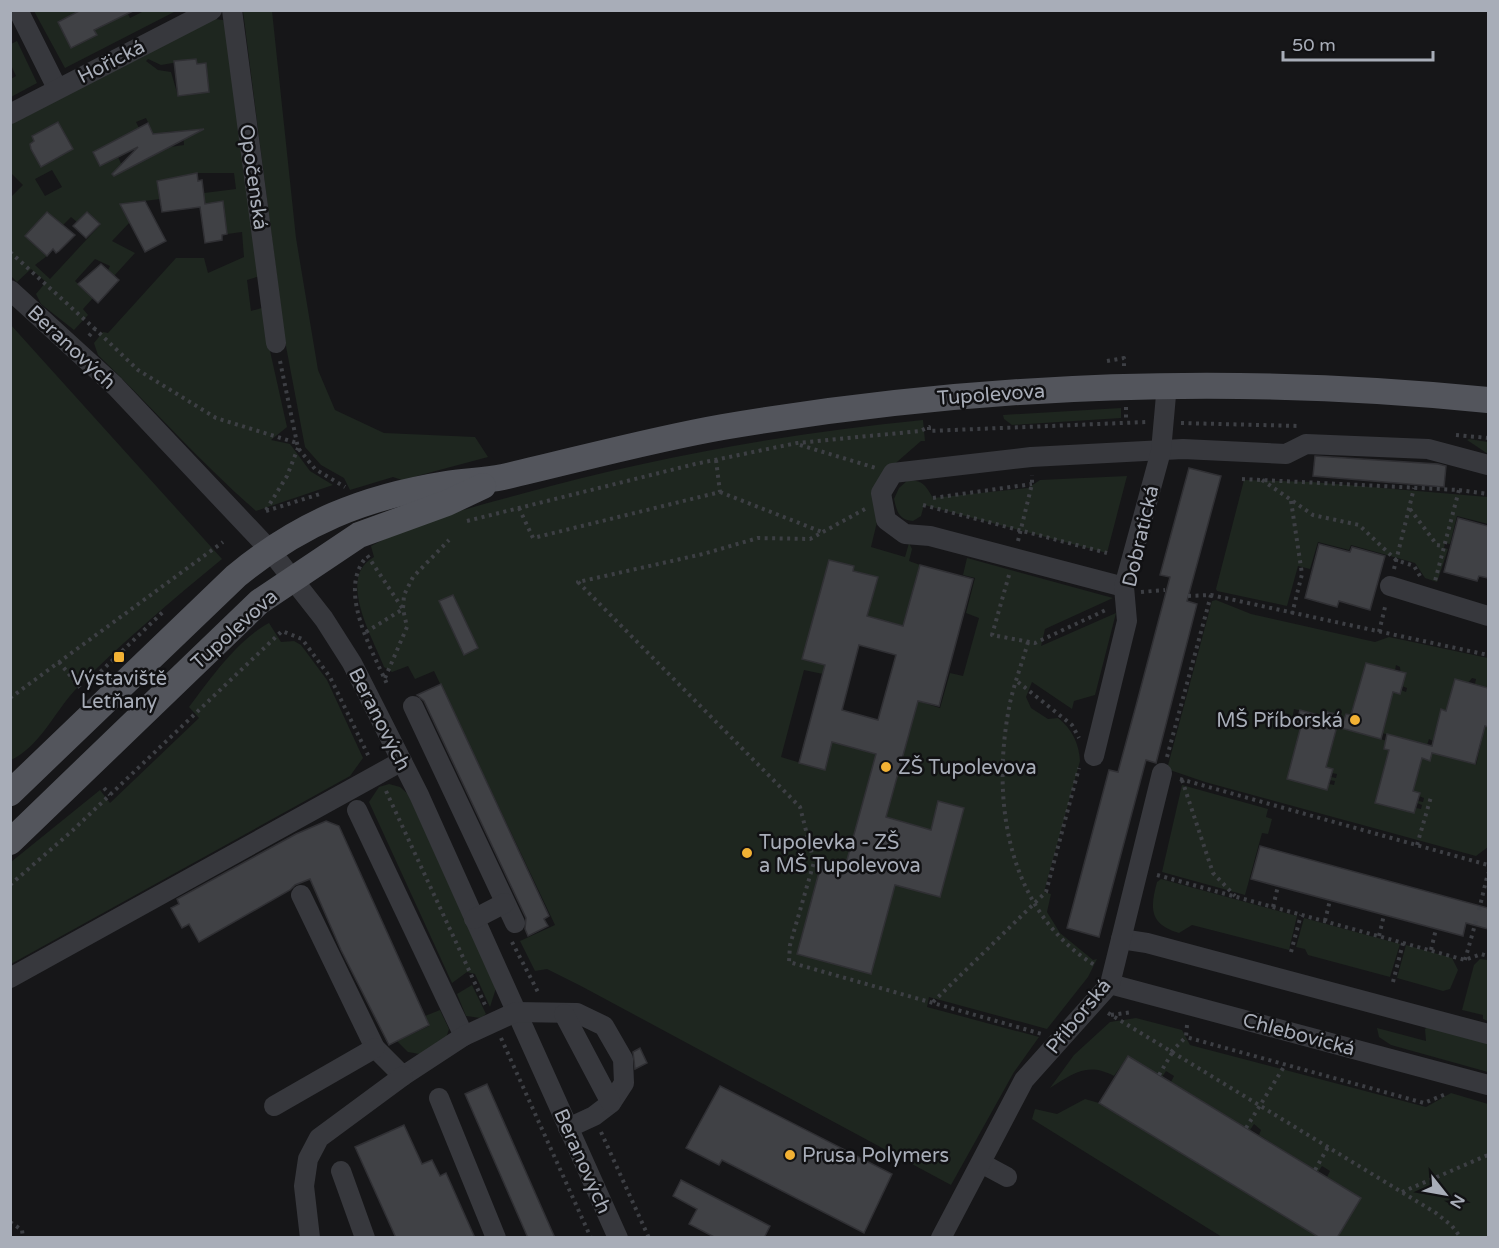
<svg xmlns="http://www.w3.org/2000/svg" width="1499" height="1248" viewBox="0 0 1499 1248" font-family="'Varela Round',sans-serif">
  <rect width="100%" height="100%" fill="#161618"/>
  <g fill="#1e261f" fill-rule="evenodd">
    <path d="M34,11H79L58,22L72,48L97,35L84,11H118L121,17L128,14L130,18L144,11H176L65,68Z"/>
    <path d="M243,11H272L296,238L318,370L335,410L384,433L475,437L488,457L402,480L393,477L350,490L344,478L321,465L305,447L285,341Z"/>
    <path d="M214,19L223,20L229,27L260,276L247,280L251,311L265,307L268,342L287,427L271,440L290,444L310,471L333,485L256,511C200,462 151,406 98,355L94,343L103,332L108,333L176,258H204L208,273L244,257L242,232L227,234L223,202L200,205L196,194L236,189L234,173H197L158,181L160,199L121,204L130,222L112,241L135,253L114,276L108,270L110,266L95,259L75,281L93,298L83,309L88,315L74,330L41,304L36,294L46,282L31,269L17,282L11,276L10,198L23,185L11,173V122ZM148,59L161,65L196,59L197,64L205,63L209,92L178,96L171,72L158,70L146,61ZM146,118L153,133L113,154L100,166L93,152L139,128L136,122ZM58,122L72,147L47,163L30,144L34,141L32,136ZM183,131L184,145L170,147L124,170L118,157L166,132ZM52,170L62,187L45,196L35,179ZM87,212L100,225L50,279L35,265L47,256L25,236L45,214L62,226L71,217L77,222Z"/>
    <path d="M17,41L37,83L11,97V79L16,76L11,65V44Z"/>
    <path d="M10,324L222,559C171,601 121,643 75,690C54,713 40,746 11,760Z"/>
    <path d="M1121,408V418L1012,425L1004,419L1003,415Z"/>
    <path d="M923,420L925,441H921L890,468L871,547L905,557L909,543L912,549L909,561L920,565L903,626L867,616L877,577L853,571V566L829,560L812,623L825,665L823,674L804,670L781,757L824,770L832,742L876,754L844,871L821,865L797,954L871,973L895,885L940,897L938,802L931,830L886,817L918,701L940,708L950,673L963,676L979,618L966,613L975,578L963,575L967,558L1113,598L1045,629L1041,646L1116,613L1095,695L1074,701L1072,709L1032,682L1026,697L1031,708L1048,719L1058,718C1072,729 1079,743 1080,761L1044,892L1051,894L1047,912L1060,933L1093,960L1097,959L1088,977L1047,1029L929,997L927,1007L1039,1037L1014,1072L951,1185L581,986L547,969L535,971L520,941L555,925L434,671L415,679L408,666L392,672L384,667C373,638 336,577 374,557L371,546C417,521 470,508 521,494C652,458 788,433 923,420ZM452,595L478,647L465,654L439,602Z"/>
    <path d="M1469,439L1488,442V454L1467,440Z"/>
    <path d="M1127,476L1107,553L924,505L921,516L913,521C899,520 897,512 894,499L899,488L908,480C923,480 926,486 933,498L1028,488L1040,480Z"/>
    <path d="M1244,480L1312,482L1488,497V524L1457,516L1450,544L1445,543L1444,548L1448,549L1437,582L1425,578L1415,563L1351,545L1349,550L1318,542L1310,569L1298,566L1287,606L1217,591L1216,589Z"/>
    <path d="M1216,600L1251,614L1375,642L1389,637L1488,658V688L1475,684L1476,679L1472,678L1446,711L1442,709L1437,747L1431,746L1433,741L1429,739L1427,745L1382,733L1393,692L1399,694L1401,690L1406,692L1407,688L1402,686L1400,667L1396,665L1395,670L1366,663L1351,715L1346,714L1345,718L1349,723L1326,717L1328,712L1324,711L1322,716L1294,709L1293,715L1303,718L1296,725L1301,726L1327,790L1329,784L1334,785L1335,781L1330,780L1331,777L1336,778L1337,774L1332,773V769L1326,767L1337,727L1391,742L1385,745L1384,749L1389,750L1375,803L1414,813L1416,808L1421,809L1422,805L1417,803L1418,801L1423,802L1424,798L1419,796L1420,793L1413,791L1424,750L1476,765L1485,726L1488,727V847L1476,856L1205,782L1167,769L1212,601Z"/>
    <path d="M269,623L281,642L294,641L301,645L327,680L363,758L350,776L11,964V862L100,790L110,803L199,718L189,707C210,679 238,639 269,623Z"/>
    <path d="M389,784L400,787L408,794L496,988L490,1007L475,974L467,972L452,983L369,802L379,787Z"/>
    <path d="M1182,785L1268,809L1266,817L1272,819L1268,834L1262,833L1245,895L1162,872Z"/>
    <path d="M1161,879L1297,916L1289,950L1192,925L1179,933C1149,924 1150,908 1157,882Z"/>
    <path d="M1304,918L1400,944L1390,977L1308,955L1305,949L1296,947Z"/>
    <path d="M1406,945L1452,958L1458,970L1450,989L1443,991L1397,978Z"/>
    <path d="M1480,959L1488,960V1021L1483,1019V1015L1462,1010L1474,965Z"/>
    <path d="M472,985L486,1014L481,1018L466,1016L457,994Z"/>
    <path d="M440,1010L449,1029L444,1044L425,1055L408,1052L397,1041L429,1026L425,1016Z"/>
    <path d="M1136,1018L1182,1030L1190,1045L1426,1107L1451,1093L1488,1104V1237H1337L1361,1198L1327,1177L1330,1171L1322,1166L1318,1172L1259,1135L1261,1130L1254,1124L1250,1130L1171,1082L1174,1076L1166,1071L1162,1077L1128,1056L1114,1076C1087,1062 1074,1073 1050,1088L1074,1055L1110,1022Z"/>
    <path d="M1429,1026L1488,1042V1072L1391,1045L1379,1037L1377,1028L1426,1041L1425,1029Z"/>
    <path d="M1085,1099L1099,1103L1320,1237H1222L1032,1119L1035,1109L1057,1114Z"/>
  </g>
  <g fill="#404145" stroke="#303034" stroke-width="1.5" fill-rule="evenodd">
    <path d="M79,11H133L94,30L97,35L71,48L58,22Z"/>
    <path d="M196,59L197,64L206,63L209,92L178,96L174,61Z"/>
    <path d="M58,122L73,149L41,167L31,149L30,144L34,141L32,136Z"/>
    <path d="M148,123L153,134L204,129L114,176L112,174L138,147L100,166L93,152Z"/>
    <path d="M197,173L198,181L202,180L205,204L223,201L227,234L222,235V240L205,243L200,207L162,212L157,181Z"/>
    <path d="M145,201L166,241L145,252L120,204Z"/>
    <path d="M47,212L75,235L59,251L56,253L53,249L47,256L25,236Z"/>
    <path d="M87,212L100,224L86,238L73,226Z"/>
    <path d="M101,264L119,280L98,303L78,284Z"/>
    <path d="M1315,456L1438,464L1446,466L1444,487L1313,476Z"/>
    <path d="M1189,468L1221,476L1187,601L1197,604L1156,763L1146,760L1099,937L1067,928L1109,770L1118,772L1137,702L1170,577L1160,575Z"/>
    <path d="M1458,518L1488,526V578L1479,576L1477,581L1444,572Z"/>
    <path d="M1319,544L1350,552L1352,547L1385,556L1370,610L1339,601L1337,607L1305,598Z"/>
    <path d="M829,560L854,566L853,571L878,577L867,616L903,626L920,565L973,579L939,706L918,701L886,817L931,830L938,801L964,808L940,897L895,885L871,974L797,954L821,865L844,871L876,754L832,742L825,770L799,763L825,665L802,659ZM859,645L896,655L878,720L842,710Z"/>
    <path d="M453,595L478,648L464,655L439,601Z"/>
    <path d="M1366,663L1406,673L1400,694L1393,692L1381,739L1341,728L1346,714L1351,715Z"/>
    <path d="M1455,679L1488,688V727L1485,726L1475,764L1432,753L1430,761L1422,758L1413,791L1420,793L1414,813L1375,803L1389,750L1384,749L1387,734L1432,746L1441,709L1446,711Z"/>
    <path d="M441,684L549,916L544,919L548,926L528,936L525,929L526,918L424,701L417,695Z"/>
    <path d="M1300,710L1322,716L1323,711L1340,715L1326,767L1333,769L1327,790L1287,779L1301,726L1296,725Z"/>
    <path d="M326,821L339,826L429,1025L389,1045L341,950L310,879L295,885L290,890L199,942L189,924L182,928L171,908L179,904L177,899L296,834Z"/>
    <path d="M1260,846L1488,908V929L1466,923L1463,936L1251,879Z"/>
    <path d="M640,1048L647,1063L635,1069L633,1052Z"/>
    <path d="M1128,1056L1361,1198L1337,1238H1320L1099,1103Z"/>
    <path d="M487,1084L555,1238H528L465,1094Z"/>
    <path d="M720,1086L892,1174L864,1233L722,1160L719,1165L686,1148Z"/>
    <path d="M404,1125L422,1164L432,1160L440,1176L446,1173L475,1238H396L355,1147Z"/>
    <path d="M681,1180L770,1226L764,1238H716L689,1224L697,1209L673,1196Z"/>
  </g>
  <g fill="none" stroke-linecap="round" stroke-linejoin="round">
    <g stroke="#3d3f44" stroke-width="4" stroke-dasharray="3 4.5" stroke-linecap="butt">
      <path d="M10,252L95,329"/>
      <path d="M89,336L95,329L138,370L216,418L297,443"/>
      <path d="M280,361L298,448L315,469L345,487"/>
      <path d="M1107,361L1124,358V366"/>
      <path d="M1126,407V421"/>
      <path d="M1181,423L1299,426"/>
      <path d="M1456,435L1488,438"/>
      <path d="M800,445L876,468"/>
      <path d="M1242,479L1459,490L1435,581"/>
      <path d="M1262,480L1313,515L1359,525L1396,560L1414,566L1420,576"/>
      <path d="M1459,490L1488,494"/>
      <path d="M720,492L822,532"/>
      <path d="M933,498L1032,484"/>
      <path d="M1291,501L1302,574L1292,614"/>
      <path d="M923,505L1107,553"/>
      <path d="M519,508L533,538L720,492L716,460"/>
      <path d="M865,509L810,539L758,538L703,554L578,582L800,807L814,862L790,945L789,962L1042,1034"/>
      <path d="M1410,509L1437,545L1443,546"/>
      <path d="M266,510L287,476L298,448"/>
      <path d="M266,511L323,493"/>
      <path d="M467,521L695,464L797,443L920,431L929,427V431L1146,422"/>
      <path d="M1018,541L1032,484V475"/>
      <path d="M364,560C339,594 372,650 387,684"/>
      <path d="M1394,569L1414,488"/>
      <path d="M1009,575L992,635L1035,643L1108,609"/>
      <path d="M1141,592L1165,590"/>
      <path d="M1188,596L1211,595L1488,655"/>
      <path d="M366,632L403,609L367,555"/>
      <path d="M1379,632L1386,603"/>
      <path d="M1028,642C1022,664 1013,686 1009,708C991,803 1008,912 1096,966"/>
      <path d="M59,662L82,690"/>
      <path d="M95,677L165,610"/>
      <path d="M385,678L407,627L403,609L404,595L413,577L449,540"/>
      <path d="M1018,682L1072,725L1079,738"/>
      <path d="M10,698L223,542"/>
      <path d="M1167,757L1211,595"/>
      <path d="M1180,779L1488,865"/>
      <path d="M1182,780L1213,873L1235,896"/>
      <path d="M104,788L110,795"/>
      <path d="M386,791L486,1007"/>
      <path d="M1417,845L1431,797"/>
      <path d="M1157,875L1465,960L1481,954L1488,956"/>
      <path d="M10,885L72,831L282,631L302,639L330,677L369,757"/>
      <path d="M1273,907L1278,886"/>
      <path d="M1479,910L1488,873"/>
      <path d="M1325,921L1330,900"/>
      <path d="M1379,936L1384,915"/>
      <path d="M512,942L539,994"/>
      <path d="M1431,950L1436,929"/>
      <path d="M1291,952L1301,915"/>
      <path d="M1465,960L1476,921"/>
      <path d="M1393,982L1403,943"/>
      <path d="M933,1002L1046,892L1079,768"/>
      <path d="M1108,1013L1436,1213L1452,1226L1461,1238"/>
      <path d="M1111,1015L1133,1012"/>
      <path d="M1187,1025L1186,1037L1424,1103L1446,1094"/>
      <path d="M501,1038L591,1238"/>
      <path d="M1171,1052L1186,1037"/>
      <path d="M1159,1075L1172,1053"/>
      <path d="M1246,1128L1285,1065"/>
      <path d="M601,1132L649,1238"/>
      <path d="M1315,1170L1328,1147"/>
      <path d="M1402,1192L1488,1155"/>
      <path d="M10,1222L22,1230L23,1238"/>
    </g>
    <g stroke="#37383d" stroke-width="20">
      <path d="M18,10L57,88"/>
      <path d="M232,10L276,343"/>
      <path d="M10,114L212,10"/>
      <path d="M10,290L115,386L269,549L324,619L352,663L419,795L618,1238"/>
      <path d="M1390,586L1488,616"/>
      <path d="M1124,587L930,536L905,534L886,520L881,493L893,473L1031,457L1183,449L1286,454L1306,444L1428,449L1488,465"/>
      <path d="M413,706L515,923"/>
      <path d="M1094,756L1127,621L1124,587L1161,451L1167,384"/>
      <path d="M357,810L464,1036"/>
      <path d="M301,895L375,1048L403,1076L464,1036L516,1012L577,1013L604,1026L623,1059L624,1083L611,1103L594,1116L568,1128"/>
      <path d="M474,919L505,903"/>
      <path d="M1121,939L1147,943L1488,1034"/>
      <path d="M10,978L402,761"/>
      <path d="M1110,984L1488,1085"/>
      <path d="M564,1014L611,1103"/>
      <path d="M439,1098L496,1238"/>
      <path d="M274,1106L375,1048"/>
      <path d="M981,1163L1007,1177"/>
      <path d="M341,1171L365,1238"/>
      <path d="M310,1238L304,1186L308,1159L319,1138L403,1076"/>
      <path d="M941,1238L1024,1080L1110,984L1162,773"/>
    </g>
    <g stroke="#53555c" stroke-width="26">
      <path d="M10,793L236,576C300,523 364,497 446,484C465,481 484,481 503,477C577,460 649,440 723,427C977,384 1233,374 1488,400"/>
      <path d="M10,842L259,602L359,535L447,503L483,486"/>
    </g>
  </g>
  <g fill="#f2b134" stroke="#111113" stroke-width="2">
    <rect x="113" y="651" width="12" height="12" rx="3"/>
    <circle cx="1355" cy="720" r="6"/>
    <circle cx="886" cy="767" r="6"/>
    <circle cx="747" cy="853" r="6"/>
    <circle cx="790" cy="1155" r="6"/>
  </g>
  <g text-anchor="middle" stroke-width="5" stroke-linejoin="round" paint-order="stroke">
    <g font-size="20" fill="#a8adb8" stroke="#111113">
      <text transform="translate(111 61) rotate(-27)" y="7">Hořická</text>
      <text transform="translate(254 177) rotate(82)" y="7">Opočenská</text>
      <text transform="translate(72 347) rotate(43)" y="7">Beranových</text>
      <text transform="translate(991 394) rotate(-4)" y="7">Tupolevova</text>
      <text transform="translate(1140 536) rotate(-77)" y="7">Dobratická</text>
      <text transform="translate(234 629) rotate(-42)" y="7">Tupolevova</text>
      <text transform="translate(380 719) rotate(63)" y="7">Beranových</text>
      <text transform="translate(1078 1016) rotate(-51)" y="7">Příborská</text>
      <text transform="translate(1299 1034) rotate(15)" y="7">Chlebovická</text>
      <text transform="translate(583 1161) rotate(66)" y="7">Beranových</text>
    </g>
    <g font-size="20" fill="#a8adb8" stroke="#111113" text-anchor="start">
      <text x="119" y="685" text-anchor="middle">Výstaviště<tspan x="119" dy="23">Letňany</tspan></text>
      <text x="1343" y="727" text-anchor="end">MŠ Příborská</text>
      <text x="898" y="774">ZŠ Tupolevova</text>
      <text x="759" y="849">Tupolevka - ZŠ<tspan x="759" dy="23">a MŠ Tupolevova</tspan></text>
      <text x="802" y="1162">Prusa Polymers</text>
    </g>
  </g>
  <rect width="1499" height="1248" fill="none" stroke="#a8adb8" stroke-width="24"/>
  <g transform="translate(1445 1194) rotate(121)" stroke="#111113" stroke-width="4.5" paint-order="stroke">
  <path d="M0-4.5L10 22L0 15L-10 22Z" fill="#a8adb8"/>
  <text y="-9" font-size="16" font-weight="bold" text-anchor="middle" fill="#a8adb8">N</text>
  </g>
  <path d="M1283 51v9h150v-9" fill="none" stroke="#a8adb8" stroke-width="3"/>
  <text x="1292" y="51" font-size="18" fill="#a8adb8" stroke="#111113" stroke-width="4.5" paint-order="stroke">50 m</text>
</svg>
